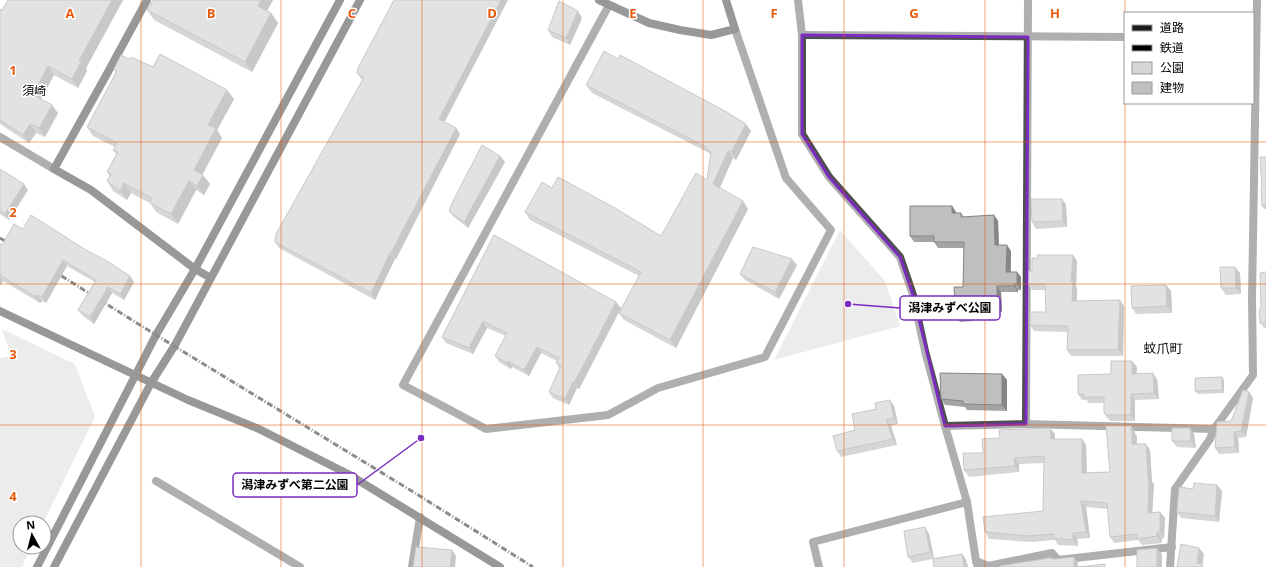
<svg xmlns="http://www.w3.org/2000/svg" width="1266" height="567" viewBox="0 0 1266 567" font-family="'Open Sans','Noto Sans JP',sans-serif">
  <rect width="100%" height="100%" fill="#fff"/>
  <g fill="#d6d6d6">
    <path d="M840,230L885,281L900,326L774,360Z"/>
    <path d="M2,329L75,364L95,417L43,523H20V547H31L22,567H0V358L11,356Z"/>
  </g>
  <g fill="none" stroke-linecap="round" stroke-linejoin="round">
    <g stroke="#4f4f4f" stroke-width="8">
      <path d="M798,0L802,35V134L829,177L900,257L913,295L925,351L945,426L967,502L976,561L978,567"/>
      <path d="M609,5L403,385L486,429L608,415L658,388L765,357L831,230L786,178L735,29"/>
      <path d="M802,35L1125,37"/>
      <path d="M0,137L54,169"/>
      <path d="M1026,424L1214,429"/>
      <path d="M945,426L1026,424L1028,0"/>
      <path d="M156,481L300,567"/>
      <path d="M976,561L988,566L1052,553L1058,560L1172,547"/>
      <path d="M412,567L420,517"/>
      <path d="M819,567L813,542L967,502"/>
      <path d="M1170,567L1175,489L1210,439L1214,429L1253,375L1252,298L1257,0"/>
    </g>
    <g stroke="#1c1c1c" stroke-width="8">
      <path d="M147,0L108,72L54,169L91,190L195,269L211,278"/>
      <path d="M599,0L649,23L680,30L711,35L735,29L726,0"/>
      <path d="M0,311L188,400L259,429L348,474L500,567"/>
      <path d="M37,567L156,335L195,269L340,0"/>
      <path d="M54,567L151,383L175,345L360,0"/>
    </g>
    <g stroke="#000" stroke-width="3" stroke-dasharray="6 2 1 2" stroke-linecap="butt">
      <path d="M0,238L14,246"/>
      <path d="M52,270L156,335L415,493L533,567"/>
    </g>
  </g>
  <g fill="#a4a4a4">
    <path d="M123,0L86,68L87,71L78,88L54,75L41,99L58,113L45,137L36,133L29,143L0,124V9L2,10Z"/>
    <path d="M153,0H273L267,11L271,13L278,23L252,72L154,20L147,10Z"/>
    <path d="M582,18L570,45L552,37L548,30Z"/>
    <path d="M129,59L153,67L234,99L217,130L222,138L202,175L210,184L204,195L196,190L178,224L156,212L150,203L131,193L127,200L113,191L107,181L110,176L107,172L116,154L113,150L115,147L93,136L87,127L116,72L114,69Z"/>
    <path d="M618,59L751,131L736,160L733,158L720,188L743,201L748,209L676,348L624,320L619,313L639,276L530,220L525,212L552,188L661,236L707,180L711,156L709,153L592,93L586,85Z"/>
    <path d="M357,73L456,128L460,134L396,259H395L375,300L279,248L275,242L363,80L361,79Z"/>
    <path d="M500,156L505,162L468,228L454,217L449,211Z"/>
    <path d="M1266,157V209H1264L1262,206V188Z"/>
    <path d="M0,169L28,190L9,220L0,214Z"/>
    <path d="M1062,199L1066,205L1067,227L1036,229L1032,222Z"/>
    <path d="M952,206L956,213H961L964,217L994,215L998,221L999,245L1011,251V272H1017L1021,277V290H1018V292H1001L1002,312H973V321L960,322L956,316L963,287L964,248H938L934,242H914L910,236Z"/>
    <path d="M23,229L86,250L130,276L134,282L124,300L112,293L94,324L83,316L78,310L95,282L67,266L46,303L42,301L40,303L3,281L0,286V244L2,245Z"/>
    <path d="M494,235L616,302L621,308L585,378L579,389L577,388L569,405L553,398L549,392L560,369L556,363L557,361L541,353L529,376L512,367L511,369L499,362L495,356L506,336L487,328L473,354L446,343L442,337Z"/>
    <path d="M1077,261L1076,286L1077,288V301L1124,306L1123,356H1071L1067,350L1068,332L1034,331L1030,325L1046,312L1045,290H1032L1028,284L1032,271Z"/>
    <path d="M797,265L779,299L745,280L740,274Z"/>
    <path d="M1266,272V328H1264L1260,323L1261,308Z"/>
    <path d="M1240,273L1241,294L1226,295L1221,288Z"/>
    <path d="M1166,285L1171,291L1172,313L1136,314L1132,308Z"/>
    <path d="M1137,367L1136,374L1157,379L1159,399L1135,400V421H1110L1109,419H1108L1104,413V403H1088L1087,400H1082L1078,394L1111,374Z"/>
    <path d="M1002,374L1007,380V411L967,410L965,407L945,405L941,399Z"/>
    <path d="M1224,380V393L1198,394L1195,391Z"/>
    <path d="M1249,392L1253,398L1246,437L1238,438L1239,453L1219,454L1215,448Z"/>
    <path d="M890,400L894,406L898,424L891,426L897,445L841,457L837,451L876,409Z"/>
    <path d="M1135,432V434L1137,436V444L1150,450L1152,482L1154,484L1152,512H1160L1165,518L1164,538L1162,539V543L1142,545L1138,540L1114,543L1110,537L1108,509L1086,507L1090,538L1077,539L1078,546L1058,545L1055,540L1032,542L989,539L985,532L1043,511L1044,463L1019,464V472L969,477L964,470L983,453L1000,438L1055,434V439H1082L1086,445L1087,473L1110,472Z"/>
    <path d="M1194,434L1196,448L1177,447L1172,441Z"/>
    <path d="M1217,485L1222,491L1219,522L1181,518L1177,512L1193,489Z"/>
    <path d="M929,534L934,558L962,554L966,560L968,567H934L933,559L913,563L908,557Z"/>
  </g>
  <g fill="#868686">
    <path d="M112,0H123L86,68L87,71L78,88L72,79L79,61Z"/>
    <path d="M261,0H273L264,16L258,6Z"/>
    <path d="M501,0H508L443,125L439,119Z"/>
    <path d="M578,11L582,18L570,45L566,38Z"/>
    <path d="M271,13L278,23L252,72L245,62Z"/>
    <path d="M48,66L54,75L39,103L33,95Z"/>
    <path d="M227,90L234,99L217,130L222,138L200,179L194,170L208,125Z"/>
    <path d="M52,105L58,113L45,137L39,128Z"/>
    <path d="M30,124L36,133L29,143L23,135Z"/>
    <path d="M746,124L751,131L736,160L731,152Z"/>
    <path d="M456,128L460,134L396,259L391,253Z"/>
    <path d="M728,151L733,158L718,191L713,184Z"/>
    <path d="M500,156L505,162L468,228L464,222Z"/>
    <path d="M203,175L210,184L204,195L197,186Z"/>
    <path d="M189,181L196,190L178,224L171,214Z"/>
    <path d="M124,183L131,193L127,200L120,191Z"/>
    <path d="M24,184L28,190L9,220L5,214Z"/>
    <path d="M1062,199L1066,205L1067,227L1063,221Z"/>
    <path d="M743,201L748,209L676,348L670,340Z"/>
    <path d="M952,206L956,212V219L952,213Z"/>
    <path d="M994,215L998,221L999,251L995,245Z"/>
    <path d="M1007,245L1011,251L1010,277L1006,272Z"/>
    <path d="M390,253L395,259L375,300L371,293Z"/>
    <path d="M1073,255L1077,261L1076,286L1077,288V308L1072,301L1071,281Z"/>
    <path d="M792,259L797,265L779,299L775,292Z"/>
    <path d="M63,260L67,266L46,303L42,297Z"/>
    <path d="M1235,267L1240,273L1241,294L1236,288Z"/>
    <path d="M1017,272L1021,277V290L1017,284Z"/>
    <path d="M0,276L3,281L0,286Z"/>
    <path d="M130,276L134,282L124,300L120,294Z"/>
    <path d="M1014,284L1018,290V292L1014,286Z"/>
    <path d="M1166,285L1171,291L1172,313L1167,306Z"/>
    <path d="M997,286L1001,292L1002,312L997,306Z"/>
    <path d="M108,287L112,293L94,324L90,317Z"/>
    <path d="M37,295L42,301L40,303L36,297Z"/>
    <path d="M1120,300L1124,306L1123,356L1118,350Z"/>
    <path d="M616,302L621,308L579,389L574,383Z"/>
    <path d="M969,307L973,312V321L968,315Z"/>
    <path d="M483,321L487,328L473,354L469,348Z"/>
    <path d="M537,347L541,353L529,376L524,370Z"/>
    <path d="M508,361L512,367L511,369L507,363Z"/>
    <path d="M1132,361L1137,367L1136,380L1132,374Z"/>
    <path d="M1153,373L1157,379L1159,399L1154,393Z"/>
    <path d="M1002,374L1007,380V411L1002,405Z"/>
    <path d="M1222,377L1224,380V393L1222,390Z"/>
    <path d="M573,382L577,388L569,405L565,399Z"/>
    <path d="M1249,392L1253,398L1246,437L1241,431Z"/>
    <path d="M1131,394L1135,400V421L1131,415Z"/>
    <path d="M890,400L894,406L898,424L894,418Z"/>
    <path d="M886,420L891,426L897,445L893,439Z"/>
    <path d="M1131,426L1135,432V434L1137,436L1136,451L1132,444Z"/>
    <path d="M1050,428L1055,434V445L1051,439Z"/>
    <path d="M1190,428L1194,434L1196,448L1191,441Z"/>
    <path d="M1234,432L1238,438L1239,453L1235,447Z"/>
    <path d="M1082,439L1086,445L1087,479L1082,473Z"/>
    <path d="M1146,444L1150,450L1152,482L1154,484L1152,519L1148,513V478Z"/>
    <path d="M1014,458L1019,464V472L1015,466Z"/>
    <path d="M1217,485L1222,491L1219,522L1215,516Z"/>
    <path d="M1081,501L1086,507L1090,538L1086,532Z"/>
    <path d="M1160,512L1165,518L1164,538L1160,532Z"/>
    <path d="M925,527L929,534L934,558L930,552Z"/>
    <path d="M1157,532L1162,539V543L1157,536Z"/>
    <path d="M1073,533L1077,539L1078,546L1073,540Z"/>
    <path d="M1157,548L1162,554V567H1157Z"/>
    <path d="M1199,548L1204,554L1202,567L1197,563Z"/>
    <path d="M452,550L456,556L455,567H450Z"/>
    <path d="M962,554L966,560L968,567H964Z"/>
    <path d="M1074,557L1078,563V567H1074Z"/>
  </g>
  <g fill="#bfbfbf" stroke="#868686">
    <path d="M8,0H112L79,61L81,62L72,79L48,66L33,95L52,105L39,128L30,124L23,135L0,120V9L2,10Z"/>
    <path d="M153,0H261L258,6L271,13L245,62L147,10Z"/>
    <path d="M394,0H501L439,119L456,128L391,253H390L371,293L275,242L276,234L364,77L357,73L358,68Z"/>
    <path d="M559,1L578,11L566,38L548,30Z"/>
    <path d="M604,51L618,59L620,55L725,111L746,124L731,152L728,151L713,184L743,201L670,340L619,313L641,272L525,212L542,182L552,188L558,177L615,208L661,236L696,173L707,180L711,152L705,148L706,147L586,85Z"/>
    <path d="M160,54L227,90L208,125L216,128L194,170L203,175L197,186L189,181L171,214L150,203L152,198L124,183L120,191L107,181L111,174L107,172L118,152L113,150L117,143L87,127L117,71L114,69L121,55L129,59L131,57L153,67Z"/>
    <path d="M482,145L500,156L464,222L449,211L454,199Z"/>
    <path d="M1260,157H1266V206H1262L1261,188H1262Z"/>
    <path d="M0,169L24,184L5,214L0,211Z"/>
    <path d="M1031,199H1062L1063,221L1032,222Z"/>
    <path d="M910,206H952V213H961V217L994,215L995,245H1007L1006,272H1017V284H1014V286H997V306L969,307L968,315L956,316L954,287H963L964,242H934V236H910Z"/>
    <path d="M31,215L86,250L107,261L130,276L120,294L108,287L90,317L78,310L96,280L63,260L42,297L37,295L36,297L0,275V244L2,245L14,224L23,229Z"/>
    <path d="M494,235L616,302L580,372L574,383L573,382L565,399L549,392L561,365L556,363L559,358L537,347L524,370L508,361L507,363L495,356L507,333L483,321L469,348L442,337Z"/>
    <path d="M753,247L792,259L775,292L740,274Z"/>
    <path d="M1037,255H1073L1071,281H1073L1072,301L1120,300L1118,350H1067L1068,326L1030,325V312H1046L1045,284H1028V271H1032V258H1038Z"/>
    <path d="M1220,267H1235L1236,288H1221Z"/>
    <path d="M1266,272V323H1260L1259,309L1261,308L1260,273Z"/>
    <path d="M1166,285L1167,306L1132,308L1131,286Z"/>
    <path d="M1111,361H1132V374L1153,373L1154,393L1131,394V415H1106L1105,413H1104V397H1084V394H1078V375L1111,374Z"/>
    <path d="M940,373L1002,374V405L963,404V401L941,399Z"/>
    <path d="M1222,377V390L1195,391V378Z"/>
    <path d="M1243,390L1249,392L1241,431L1234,432L1235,447L1215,448L1217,422L1231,421Z"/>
    <path d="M890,400L894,418L886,420L893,439L837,451L833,436L855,430L852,414L876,409L875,403Z"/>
    <path d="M1106,426H1131V430H1132V444H1146L1148,478H1149L1148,513L1160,512V532H1157V536L1137,539V534L1110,537L1107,503L1081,501L1086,532L1073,533V540L1054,538V534L1027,536L985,532L983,517L1043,511L1044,456L1014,458L1015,466L964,470L963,453H983L982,439L1000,438L999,430L1050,428L1051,439H1082V473L1110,472Z"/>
    <path d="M1172,428H1190L1191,441H1172Z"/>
    <path d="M1194,483L1217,485L1215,516L1177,512L1179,487L1193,489Z"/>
    <path d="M925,527L930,552L908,557L904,531Z"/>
    <path d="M1181,544L1199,548L1197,563L1203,564L1202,567H1177Z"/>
    <path d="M416,547L452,550L450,567H413Z"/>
    <path d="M1157,548V567H1137V550Z"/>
    <path d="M962,554L964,567H934L933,559Z"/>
    <path d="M1074,557V567H1000V566L1050,558L1054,559Z"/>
    <path d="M1105,564V567H1078Z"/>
  </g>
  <path d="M0 0H1266V567H0ZM802,35L1028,37L1026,424L945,426L913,295L900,257L829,177L802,134Z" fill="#fff" fill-opacity=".55" fill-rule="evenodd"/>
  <path fill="none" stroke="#7b2cbf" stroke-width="3" stroke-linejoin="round" d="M802,35L1028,37L1026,424L945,426L913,295L900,257L829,177L802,134Z"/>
  <path fill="none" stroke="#e8590c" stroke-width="1" stroke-opacity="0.55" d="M141,0V567M281,0V567M422,0V567M563,0V567M703,0V567M844,0V567M985,0V567M1125,0V13M1125,103V567M0,142H1266M0,284H1266M0,425H1266"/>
  <g text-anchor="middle" stroke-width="3" stroke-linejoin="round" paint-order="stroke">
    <g font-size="12" fill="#000" stroke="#fff">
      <text x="34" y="95">須崎</text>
    </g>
    <g font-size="13" fill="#000" stroke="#fff">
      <text x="1163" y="353">蚊爪町</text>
    </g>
  </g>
  <g font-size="13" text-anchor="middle" font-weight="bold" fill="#e8590c" stroke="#fff" stroke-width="3" stroke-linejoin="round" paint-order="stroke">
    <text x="70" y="18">A</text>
    <text x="211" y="18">B</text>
    <text x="352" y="18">C</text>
    <text x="492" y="18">D</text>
    <text x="633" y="18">E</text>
    <text x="774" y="18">F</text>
    <text x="914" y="18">G</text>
    <text x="1055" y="18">H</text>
    <text x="13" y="75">1</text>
    <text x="13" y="217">2</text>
    <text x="13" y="359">3</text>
    <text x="13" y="501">4</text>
  </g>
  <path fill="none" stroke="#7b2cbf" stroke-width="1.5" d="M848 304L900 308M421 438L357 485"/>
  <g fill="#7b2cbf" stroke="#fff" stroke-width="1.5">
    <circle cx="848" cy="304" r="4"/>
    <circle cx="421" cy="438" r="4"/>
  </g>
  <g fill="#fff" stroke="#7b2cbf" stroke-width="1.5">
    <rect x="900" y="296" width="100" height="24" rx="4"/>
    <rect x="233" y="473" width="124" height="24" rx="4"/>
  </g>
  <g font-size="12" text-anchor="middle" font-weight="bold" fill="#000">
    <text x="950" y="312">潟津みずべ公園</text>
    <text x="295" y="489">潟津みずべ第二公園</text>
  </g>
  <rect x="1124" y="12" width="130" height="92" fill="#ffffff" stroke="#999999"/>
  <rect x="1132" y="25" width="20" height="6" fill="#1c1c1c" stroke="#999999"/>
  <text x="1160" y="32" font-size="12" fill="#000000">道路</text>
  <rect x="1132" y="45" width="20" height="6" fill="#000000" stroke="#999999"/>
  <text x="1160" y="52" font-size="12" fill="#000000">鉄道</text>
  <rect x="1132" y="62" width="20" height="12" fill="#d6d6d6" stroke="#999999"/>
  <text x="1160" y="72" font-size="12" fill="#000000">公園</text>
  <rect x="1132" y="82" width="20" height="12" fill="#bfbfbf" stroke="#999999"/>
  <text x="1160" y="92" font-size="12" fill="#000000">建物</text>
  <g transform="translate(32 535) rotate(353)"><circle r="19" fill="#ffffff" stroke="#999999"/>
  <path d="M0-3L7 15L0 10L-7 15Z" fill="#000000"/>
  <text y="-6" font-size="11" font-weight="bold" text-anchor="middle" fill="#000000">N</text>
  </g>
</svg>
